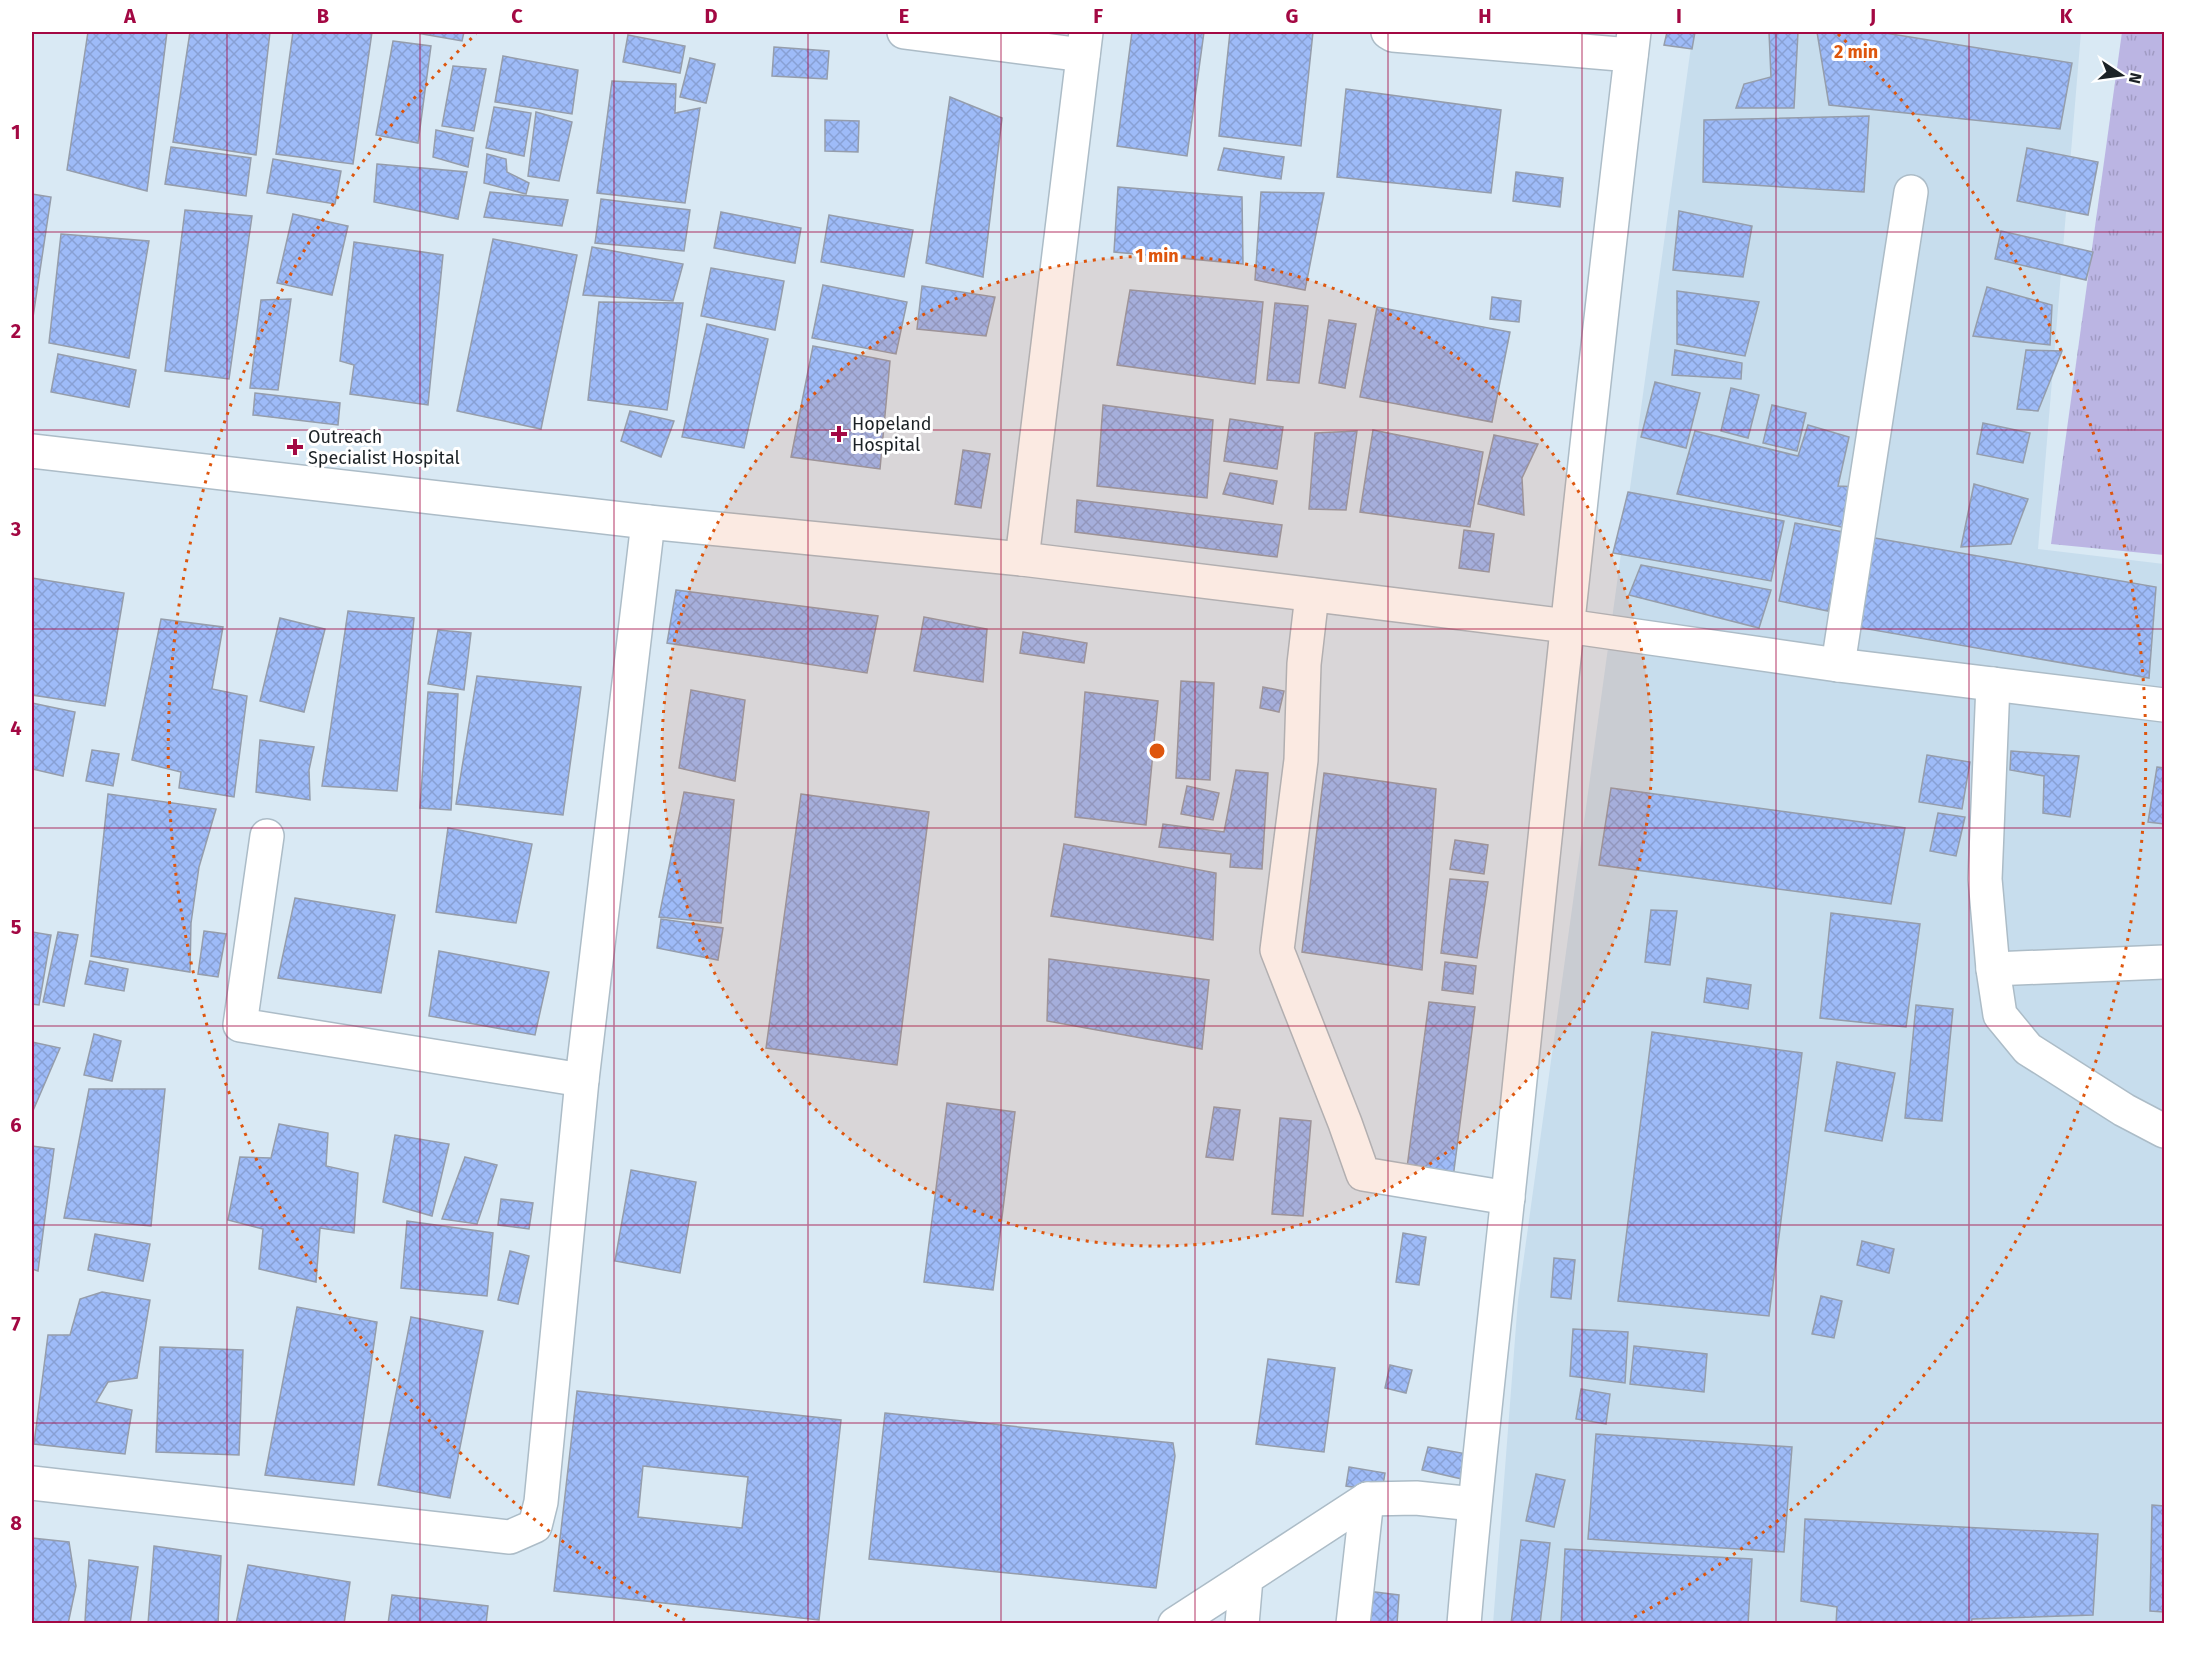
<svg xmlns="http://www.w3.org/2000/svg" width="2196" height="1655" viewBox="0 0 2196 1655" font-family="'Fira Sans',sans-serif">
  <defs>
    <pattern id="grass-tufts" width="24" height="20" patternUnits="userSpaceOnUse" patternTransform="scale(1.5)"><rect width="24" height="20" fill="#bbb5e3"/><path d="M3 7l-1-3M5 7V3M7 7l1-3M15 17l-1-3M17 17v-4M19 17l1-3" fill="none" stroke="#a09bc3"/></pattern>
    <pattern id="building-cross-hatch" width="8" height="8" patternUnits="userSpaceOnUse" patternTransform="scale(1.5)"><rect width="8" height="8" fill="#9ebbf8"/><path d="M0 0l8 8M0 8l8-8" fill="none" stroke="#88a0d4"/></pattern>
  </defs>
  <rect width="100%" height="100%" fill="#d9e9f4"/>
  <path fill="#c7dded" d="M1693,32H2081L2038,549L2164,564V1623L1493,1624L1518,1300Z"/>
  <path fill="url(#grass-tufts)" d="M2122,32H2164V555L2051,544Z"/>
  <g fill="url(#building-cross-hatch)" stroke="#959dab" stroke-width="1.5" fill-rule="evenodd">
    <path d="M88,32H167L147,191L67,170Z"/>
    <path d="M190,32H270L256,155L173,142Z"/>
    <path d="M293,32H372L353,164L276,154Z"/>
    <path d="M411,32H464L462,41Z"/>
    <path d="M1132,32H1204L1187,156L1117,146Z"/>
    <path d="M1230,32H1313L1301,146L1219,136Z"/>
    <path d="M1667,32H1695L1692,49L1664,45Z"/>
    <path d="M1769,32H1798L1794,108H1736L1744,84L1771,77Z"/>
    <path d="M1817,32H1879L2072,63L2060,129L1829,105Z"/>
    <path d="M628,35L685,46L680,73L623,62Z"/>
    <path d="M393,41L431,46L418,143L376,135Z"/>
    <path d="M774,47L829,51L827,79L772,76Z"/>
    <path d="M503,56L578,70L572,114L495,102Z"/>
    <path d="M690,58L715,64L706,103L680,97Z"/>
    <path d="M453,66L486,69L474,131L442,126Z"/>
    <path d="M612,81L676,84L675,113L700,108L685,203L597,193Z"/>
    <path d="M1346,89L1501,110L1491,193L1337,177Z"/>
    <path d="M950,97L1002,118L983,277L926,263Z"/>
    <path d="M494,107L531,113L524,156L486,148Z"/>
    <path d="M536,112L572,122L559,181L528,176Z"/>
    <path d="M1869,116L1864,192L1703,182L1704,120Z"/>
    <path d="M825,120L859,121L858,152L825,151Z"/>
    <path d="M436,130L473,138L468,167L433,157Z"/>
    <path d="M171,147L251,158L246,196L165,184Z"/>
    <path d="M1224,148L1284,157L1281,179L1218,170Z"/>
    <path d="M2027,148L2098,162L2088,215L2017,201Z"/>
    <path d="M487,154L506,159L507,172L529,183L526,194L484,183Z"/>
    <path d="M273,159L341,171L335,204L267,193Z"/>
    <path d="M377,164L467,172L458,219L374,202Z"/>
    <path d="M1516,172L1563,178L1560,207L1513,201Z"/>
    <path d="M1118,187L1242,197L1243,264L1114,252Z"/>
    <path d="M490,192L568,200L562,226L484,217Z"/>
    <path d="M1261,192L1324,193L1305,290L1255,280Z"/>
    <path d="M32,194L51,197L32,324Z"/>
    <path d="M601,199L690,210L684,251L595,243Z"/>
    <path d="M185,210L252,216L229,379L165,371Z"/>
    <path d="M1679,211L1752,226L1743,277L1673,270Z"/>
    <path d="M721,212L801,228L795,263L714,248Z"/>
    <path d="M293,214L348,226L332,295L277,283Z"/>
    <path d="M829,215L913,230L904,277L821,262Z"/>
    <path d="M2001,231L2093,252L2086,280L1995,259Z"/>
    <path d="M61,234L149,241L129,358L49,343Z"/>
    <path d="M493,239L577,255L541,429L457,411Z"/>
    <path d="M354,242L443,255L428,405L350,394L354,365L340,361Z"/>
    <path d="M592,247L683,264L673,301L583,295Z"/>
    <path d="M711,268L784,281L775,330L701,316Z"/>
    <path d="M823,285L907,302L896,354L812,338Z"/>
    <path d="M922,286L995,297L986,336L917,329Z"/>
    <path d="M1987,287L2052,305L2050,345L1973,336Z"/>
    <path d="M1130,290L1263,302L1255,384L1117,365Z"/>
    <path d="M1677,291L1759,302L1745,356L1677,344Z"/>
    <path d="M1492,297L1521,301L1519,322L1490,319Z"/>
    <path d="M291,299L278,390L250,388L261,300Z"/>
    <path d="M599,302L683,303L667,410L588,400Z"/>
    <path d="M1275,303L1308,306L1299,383L1267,380Z"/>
    <path d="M1377,307L1510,332L1492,422L1360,397Z"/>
    <path d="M1329,320L1356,324L1345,388L1319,383Z"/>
    <path d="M707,324L768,339L744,448L682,437Z"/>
    <path d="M813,346L890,361L880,469L791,457Z"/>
    <path d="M1675,350L1742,363L1741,379L1672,375Z"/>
    <path d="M2026,350L2062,351L2038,411L2017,409Z"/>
    <path d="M58,354L136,370L129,407L51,392Z"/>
    <path d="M1655,382L1700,393L1686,448L1641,437Z"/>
    <path d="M1731,388L1759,395L1748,438L1721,431Z"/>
    <path d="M255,393L340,403L338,425L253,415Z"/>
    <path d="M1103,405L1213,420L1207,498L1097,486Z"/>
    <path d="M1772,405L1806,413L1797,451L1763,443Z"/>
    <path d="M630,411L674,421L661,457L621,441Z"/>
    <path d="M1230,419L1283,427L1277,469L1224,461Z"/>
    <path d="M1983,423L2030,433L2023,463L1977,454Z"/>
    <path d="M1808,425L1849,437L1838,486L1858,487L1846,528L1677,494L1695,431L1798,456Z"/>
    <path d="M1373,430L1483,452L1470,527L1360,512Z"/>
    <path d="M1357,431L1346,510L1309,509L1315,433Z"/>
    <path d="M1494,435L1538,444L1522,478L1524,515L1478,504Z"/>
    <path d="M963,450L990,454L981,508L955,504Z"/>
    <path d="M1230,473L1277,481L1273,504L1223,494Z"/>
    <path d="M1974,484L2028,499L2011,544L1961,547Z"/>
    <path d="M1628,492L1784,521L1771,581L1613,553Z"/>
    <path d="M1077,500L1282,525L1277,557L1075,532Z"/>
    <path d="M1795,523L1844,532L1828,611L1779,601Z"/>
    <path d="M1464,530L1494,534L1489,572L1459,568Z"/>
    <path d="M1869,537L2156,587L2149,678L1856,627Z"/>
    <path d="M1641,565L1771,590L1759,628L1629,595Z"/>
    <path d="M32,578L124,593L105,706L32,695Z"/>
    <path d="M676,590L878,616L867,673L667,643Z"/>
    <path d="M348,611L414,618L397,791L322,786Z"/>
    <path d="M924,617L987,629L983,682L914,671Z"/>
    <path d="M280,618L325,629L304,712L260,701Z"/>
    <path d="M161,619L223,627L212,689L247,696L234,797L179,788L181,772L132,760Z"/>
    <path d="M438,630L471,633L464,690L428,684Z"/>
    <path d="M1023,632L1087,643L1084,663L1020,653Z"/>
    <path d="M477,676L581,687L563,815L456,804Z"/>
    <path d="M1181,681L1214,683L1210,780L1176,778Z"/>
    <path d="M1263,687L1284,691L1279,712L1260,708Z"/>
    <path d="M691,690L745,700L735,781L679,768Z"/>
    <path d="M428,692L458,694L451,810L420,808Z"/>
    <path d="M1085,692L1158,701L1146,825L1075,817Z"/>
    <path d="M32,703L75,712L63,776L32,769Z"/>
    <path d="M260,740L314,747L309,770L310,800L256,792Z"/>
    <path d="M92,750L119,754L113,786L86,781Z"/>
    <path d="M2011,751L2079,756L2070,817L2043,813L2044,776L2010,770Z"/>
    <path d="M1927,755L1970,762L1962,809L1919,802Z"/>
    <path d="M2157,767L2164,768V824L2148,822Z"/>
    <path d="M1236,770L1268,773L1262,869L1230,867L1231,854L1159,847L1163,824L1224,832Z"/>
    <path d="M1324,773L1436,789L1422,970L1302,952Z"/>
    <path d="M1187,786L1219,793L1213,820L1181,814Z"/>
    <path d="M1611,788L1905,828L1891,904L1599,865Z"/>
    <path d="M684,792L734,800L721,923L659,917Z"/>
    <path d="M108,794L216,809L199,867L191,923L190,972L91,956Z"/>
    <path d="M801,794L929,812L897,1065L766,1048Z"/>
    <path d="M1938,813L1965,817L1956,856L1930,851Z"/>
    <path d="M448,828L532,844L516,923L436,912Z"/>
    <path d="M1455,840L1488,845L1484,874L1450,869Z"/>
    <path d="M1064,844L1216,873L1213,940L1051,916Z"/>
    <path d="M1450,879L1488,882L1477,958L1441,953Z"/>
    <path d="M295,898L395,915L381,993L278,978Z"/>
    <path d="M1651,910L1677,911L1670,965L1645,962Z"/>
    <path d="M1831,913L1920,924L1906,1027L1820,1018Z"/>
    <path d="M661,919L723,928L718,960L657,948Z"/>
    <path d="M204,931L226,934L218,977L198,974Z"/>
    <path d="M32,932L51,935L39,1005L32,1004Z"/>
    <path d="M58,932L78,935L64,1006L43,1002Z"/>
    <path d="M439,951L549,972L535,1035L429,1016Z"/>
    <path d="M1049,959L1209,980L1202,1049L1047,1021Z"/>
    <path d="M90,961L128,969L124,991L85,984Z"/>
    <path d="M1445,962L1476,966L1473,994L1442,990Z"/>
    <path d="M1707,978L1751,985L1748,1009L1704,1002Z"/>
    <path d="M1429,1002L1475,1007L1453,1178L1406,1175Z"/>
    <path d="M1916,1005L1953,1009L1942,1121L1905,1118Z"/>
    <path d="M1652,1032L1802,1053L1769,1316L1618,1301Z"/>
    <path d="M94,1034L121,1041L112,1081L84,1075Z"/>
    <path d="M32,1042L60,1048L32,1113Z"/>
    <path d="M1837,1062L1895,1073L1882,1141L1825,1131Z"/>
    <path d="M89,1089H165L151,1226L64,1218Z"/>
    <path d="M947,1103L1015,1112L993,1290L924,1282Z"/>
    <path d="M1214,1107L1240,1110L1233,1160L1206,1157Z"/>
    <path d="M1280,1118L1311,1121L1303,1216L1272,1214Z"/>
    <path d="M279,1124L328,1133L326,1166L358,1173L354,1233L320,1228L316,1282L259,1269L263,1229L228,1220L240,1157L271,1158Z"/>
    <path d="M395,1135L449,1144L432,1216L383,1202Z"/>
    <path d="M32,1146L54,1149L38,1271L32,1269Z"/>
    <path d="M465,1157L497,1165L477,1224L442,1219Z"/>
    <path d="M631,1170L696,1182L680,1273L615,1261Z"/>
    <path d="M501,1199L533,1203L529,1229L498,1225Z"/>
    <path d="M407,1221L493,1233L487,1296L401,1288Z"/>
    <path d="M1403,1233L1426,1237L1419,1285L1396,1282Z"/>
    <path d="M95,1234L150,1244L143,1281L88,1270Z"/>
    <path d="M1862,1241L1894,1249L1889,1273L1857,1265Z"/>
    <path d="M510,1251L529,1256L518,1304L498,1300Z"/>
    <path d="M1554,1258L1575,1260L1571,1299L1551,1297Z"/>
    <path d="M102,1292L150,1300L137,1378L108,1382L96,1402L132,1410L125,1454L34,1444L48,1335H70L80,1299Z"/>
    <path d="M1821,1296L1842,1301L1834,1338L1812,1334Z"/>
    <path d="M297,1307L377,1322L354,1485L265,1475Z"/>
    <path d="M411,1317L483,1331L450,1498L378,1485Z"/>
    <path d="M1573,1329L1628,1332L1625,1383L1570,1376Z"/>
    <path d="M1634,1346L1707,1354L1704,1392L1630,1384Z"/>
    <path d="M160,1347L243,1350L239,1455L156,1452Z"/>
    <path d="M1268,1359L1335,1368L1324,1452L1256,1444Z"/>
    <path d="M1390,1365L1412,1370L1406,1393L1385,1388Z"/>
    <path d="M1581,1389L1610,1394L1606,1424L1576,1419Z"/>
    <path d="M577,1391L841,1420L819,1620L554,1591ZM643,1466L748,1477L742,1528L638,1517Z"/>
    <path d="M885,1413L1173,1443L1175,1456L1156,1588L869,1559Z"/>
    <path d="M1596,1434L1792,1447L1784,1552L1588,1539Z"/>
    <path d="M1428,1447L1467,1454L1462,1479L1422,1470Z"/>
    <path d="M1349,1467L1385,1473L1382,1491L1346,1486Z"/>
    <path d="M1536,1474L1565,1480L1554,1527L1526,1521Z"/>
    <path d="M2152,1505L2164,1506V1612L2150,1611Z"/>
    <path d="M1805,1519L2098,1534L2093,1615L1972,1619L1971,1624H1836L1837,1607L1801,1601Z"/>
    <path d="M32,1538L69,1542L76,1586L68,1624H32Z"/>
    <path d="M1521,1540L1550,1543L1540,1624H1511Z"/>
    <path d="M154,1546L221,1556L218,1624H148Z"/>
    <path d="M1565,1549L1752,1559L1748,1624H1561Z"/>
    <path d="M89,1560L138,1567L130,1624H101L85,1621Z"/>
    <path d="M248,1565L350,1582L344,1624H236Z"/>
    <path d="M1367,1591L1399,1595L1397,1624H1364Z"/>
    <path d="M392,1595L488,1606L486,1624H388Z"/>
  </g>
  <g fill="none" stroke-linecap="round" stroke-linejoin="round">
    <defs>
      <g id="minor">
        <path d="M904,32L1083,55"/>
        <path d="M1388,32L1393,35L1631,55"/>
        <path d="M32,451L648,522L1022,559L1567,626L1838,665L2164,705"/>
        <path d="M1022,559L1086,32"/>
        <path d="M1312,595L1304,664L1301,760L1277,950L1345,1123L1363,1174L1508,1198"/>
        <path d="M1838,665L1911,192"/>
        <path d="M1993,684L1985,879L1993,969L2000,1015L2028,1049L2124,1110L2164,1131"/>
        <path d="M267,836L240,1025L582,1080"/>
        <path d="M1993,969L2164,962"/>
        <path d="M32,1483L510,1537L535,1526L541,1502L582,1080L648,522"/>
        <path d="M1175,1624L1246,1578"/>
        <path d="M1242,1624L1246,1578L1367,1499L1416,1498L1474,1504"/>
        <path d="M1353,1624L1367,1499"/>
        <path d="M1464,1624C1478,1455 1499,1287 1516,1119C1553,756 1591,394 1634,32"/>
      </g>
    </defs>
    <use href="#minor" stroke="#acbcc7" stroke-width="36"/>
    <use href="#minor" stroke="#fff" stroke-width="33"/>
  </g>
  <path fill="none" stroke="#a30843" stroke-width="1.5" stroke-opacity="0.55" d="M227,32V1624M420,32V1624M614,32V1624M808,32V1624M1001,32V1624M1195,32V1624M1388,32V1624M1582,32V1624M1776,32V1624M1969,32V1624M32,232H2164M32,430H2164M32,629H2164M32,828H2164M32,1026H2164M32,1225H2164M32,1423H2164"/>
  <circle cx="1157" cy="751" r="495" fill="#de560d" fill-opacity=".12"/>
  <g fill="none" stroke="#de560d" stroke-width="3" stroke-dasharray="3 6">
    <circle cx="1157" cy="751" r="495"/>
    <path d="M685 1620A989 989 0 0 1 476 34M1838 34A989 989 0 0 1 1629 1620"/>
  </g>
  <g fill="#a30843" stroke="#fff" stroke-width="2">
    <path d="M836 425h6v6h6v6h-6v6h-6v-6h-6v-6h6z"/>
    <path d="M292 438h6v6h6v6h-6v6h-6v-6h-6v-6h6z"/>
  </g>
  <g text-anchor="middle" stroke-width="6" stroke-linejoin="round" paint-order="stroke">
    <g font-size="18" fill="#1c2226" stroke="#fff" text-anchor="start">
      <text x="852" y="430">Hopeland<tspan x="852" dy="21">Hospital</tspan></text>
      <text x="308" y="443">Outreach<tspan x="308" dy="21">Specialist Hospital</tspan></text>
    </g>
  </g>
  <circle cx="1157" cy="751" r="9" fill="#de560d" stroke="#fff" stroke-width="3"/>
  <g font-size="18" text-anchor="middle" font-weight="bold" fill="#de560d" stroke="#fff" stroke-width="6" stroke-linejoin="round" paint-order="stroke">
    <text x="1856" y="58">2 min</text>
    <text x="1157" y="262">1 min</text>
  </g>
  <rect width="2196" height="1655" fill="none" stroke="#ffffff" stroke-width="66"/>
  <g transform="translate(2121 75) rotate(103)" stroke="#ffffff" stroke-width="4.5" paint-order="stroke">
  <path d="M0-4.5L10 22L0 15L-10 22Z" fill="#1c2226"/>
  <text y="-9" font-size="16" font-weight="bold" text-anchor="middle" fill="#1c2226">N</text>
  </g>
  <rect x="33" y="33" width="2130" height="1589" fill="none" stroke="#a30843" stroke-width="2"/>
  <g font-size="20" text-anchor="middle" font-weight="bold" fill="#a30843">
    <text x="130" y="23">A</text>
    <text x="323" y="23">B</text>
    <text x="517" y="23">C</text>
    <text x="711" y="23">D</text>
    <text x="904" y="23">E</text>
    <text x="1098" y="23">F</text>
    <text x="1292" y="23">G</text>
    <text x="1485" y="23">H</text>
    <text x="1679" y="23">I</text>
    <text x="1873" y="23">J</text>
    <text x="2066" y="23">K</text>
    <text x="16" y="139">1</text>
    <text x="16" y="338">2</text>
    <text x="16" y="536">3</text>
    <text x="16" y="735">4</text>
    <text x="16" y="934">5</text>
    <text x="16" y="1132">6</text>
    <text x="16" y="1331">7</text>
    <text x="16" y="1530">8</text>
  </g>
</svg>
